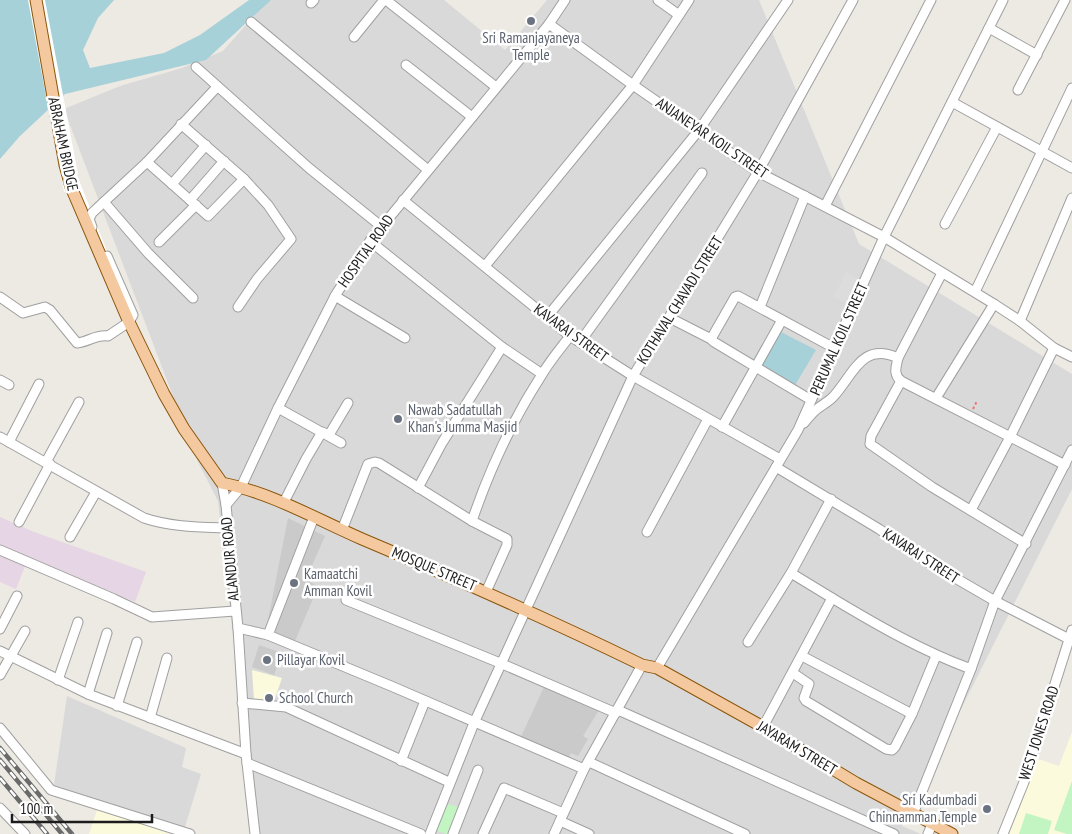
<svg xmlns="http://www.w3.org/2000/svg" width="1072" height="834" viewBox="0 0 1072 834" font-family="'PT Sans Narrow',sans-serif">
  <rect width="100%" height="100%" fill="#ede9e3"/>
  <g fill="#dad9d9">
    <path d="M268,0H444L505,50L547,0H759L859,244L1072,374V489L902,826L921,834H255L218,501L198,462L64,109L120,86L182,68L223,51Z"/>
    <path d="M67,696L186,748L182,767L201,774L184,830L54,785Z"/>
  </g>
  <g fill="#e6d5e4">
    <path d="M0,517L34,532L146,572L135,602L0,545Z"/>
    <path d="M0,555L25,566L16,589L0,582Z"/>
  </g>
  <g fill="#fcfadc">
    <path d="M252,670L282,678L273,704L254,701Z"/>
    <path d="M1072,732V834H1009L1035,758L1059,766Z"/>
    <path d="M98,807L170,834H89Z"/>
  </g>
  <g fill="#cacaca">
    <path d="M288,518L325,536L306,579L318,587L295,641L266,630Z"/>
    <path d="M259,645L282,653L274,675L252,667Z"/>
    <path d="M544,687L599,710L583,736L588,739L578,756L571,753L568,759L520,739Z"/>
  </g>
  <g fill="#c2f5c2">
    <path d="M1072,781V834H1067L1054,830Z"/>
    <path d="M445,803L458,807L447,834L435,830Z"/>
    <path d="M1026,813L1052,821L1048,834H1019Z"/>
  </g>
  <path fill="#dcdcdc" d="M846,272L859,279L847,304L834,297Z"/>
  <g fill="#a6d1d8">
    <path d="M0,0H114L98,18L83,50L90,68L164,53L200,35L249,0H271L206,60L65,94L20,136L0,159Z"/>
    <path d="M779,331L816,350L794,387L760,368Z"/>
  </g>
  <path fill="#fff" d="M28,0H45L78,174L77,175L129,307L67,191L64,192Z"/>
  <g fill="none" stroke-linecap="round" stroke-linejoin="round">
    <defs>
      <g id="minor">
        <path d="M386,0L496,87"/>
        <path d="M658,0L679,15"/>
        <path d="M311,3L314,0"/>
        <path d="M251,22L428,170"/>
        <path d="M549,24L633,85L758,172L884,237L994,304L1020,321L1054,348L1072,357"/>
        <path d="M989,28L1037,55"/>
        <path d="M354,37L384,0"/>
        <path d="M406,65L472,117"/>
        <path d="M196,67L309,168L382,227"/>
        <path d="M1018,90L1065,0"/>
        <path d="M952,102L1072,168"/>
        <path d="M181,124L244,179L268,205L291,239L257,279L238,307"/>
        <path d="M147,162L208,216L244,179"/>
        <path d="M172,184L206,145"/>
        <path d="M190,200L224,161"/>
        <path d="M403,200L570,336L633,376L780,459"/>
        <path d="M104,202L148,253L193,298"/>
        <path d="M825,206L931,0"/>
        <path d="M945,224L997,127"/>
        <path d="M92,227L89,219L92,213L147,162L217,87"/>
        <path d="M370,241L502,347L542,374"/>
        <path d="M159,242L196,205"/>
        <path d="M485,266L633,85L689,0"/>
        <path d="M942,273L898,358C896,367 893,374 901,381L1065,465"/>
        <path d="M975,292L1072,88"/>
        <path d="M335,296L405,338"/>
        <path d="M0,297L23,313L45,307L50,310L77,343C89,342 96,334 108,336L129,322L133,315L107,256"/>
        <path d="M760,307L805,196"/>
        <path d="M547,317L699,130L788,0"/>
        <path d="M670,318L711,339L714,342L811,400"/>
        <path d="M1020,321L1072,198"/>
        <path d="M711,339L735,297L738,296L834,348"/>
        <path d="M580,342L702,173"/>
        <path d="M0,380L9,385"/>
        <path d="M901,381L871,436L870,444L932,487L1026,544"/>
        <path d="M936,398L994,304"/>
        <path d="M278,408L341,443"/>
        <path d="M804,423C808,418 812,413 817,409C822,405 828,402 833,397C853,376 861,341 898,358"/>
        <path d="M722,427L782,320"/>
        <path d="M0,437L144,518C171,527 198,527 227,528"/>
        <path d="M9,442L39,384"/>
        <path d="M46,462L79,402"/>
        <path d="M776,467L879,529L926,561L995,601L1069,639"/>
        <path d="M222,483L226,505L238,628L246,754L255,834"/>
        <path d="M418,488L442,443L502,347"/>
        <path d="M284,502L306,459L322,432L329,435L348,403"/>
        <path d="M226,505L241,487L278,408L335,296L370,241L549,24L565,0"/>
        <path d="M971,510L1010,437L1054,348"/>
        <path d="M472,521C489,471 512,421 541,376C549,362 560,349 570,336"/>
        <path d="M19,522L50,464"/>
        <path d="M342,530L368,464L375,462L379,463L472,521L507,539V545L486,592"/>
        <path d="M647,532L708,419"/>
        <path d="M70,537L96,492"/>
        <path d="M0,550L114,599L152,617L235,611"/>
        <path d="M791,573L832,598"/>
        <path d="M346,600L500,663L616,713"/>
        <path d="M238,628L268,635L391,686L584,769"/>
        <path d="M0,629L17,596"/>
        <path d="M268,635L314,517"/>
        <path d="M748,642L791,573L831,499"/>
        <path d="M0,651L88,694L246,754"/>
        <path d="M802,656L912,714"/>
        <path d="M657,668L798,430L884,237L1003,0"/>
        <path d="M793,673L809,684L804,698L806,701L886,749L892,750L895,747L912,714L936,656"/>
        <path d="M0,675L25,631"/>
        <path d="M58,680L78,622"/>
        <path d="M88,694L107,633"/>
        <path d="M242,703L286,707L449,782"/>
        <path d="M117,706L137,642"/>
        <path d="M618,710L894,834"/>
        <path d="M150,718L167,658"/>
        <path d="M763,727L832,598C877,625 922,651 971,669"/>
        <path d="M0,728L51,790L190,834"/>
        <path d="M401,761L425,701"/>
        <path d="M589,762L745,834"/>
        <path d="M247,763L421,834"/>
        <path d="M0,808L25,834"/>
        <path d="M913,814L971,669L995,601L1072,450"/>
        <path d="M560,821L589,834"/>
        <path d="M430,834L474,723L633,376L758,172L853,0"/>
        <path d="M453,834L478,770"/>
        <path d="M483,834L504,788L563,813"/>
        <path d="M554,834L584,769L642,665"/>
        <path d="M928,834L932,824"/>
        <path d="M1003,834L1024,782L1072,630"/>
      </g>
      <path id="major" d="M36,0L65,165L71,187L129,322L164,394L184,429L222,483C272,493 316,519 362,539C457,579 550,620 642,665L657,668L763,727L856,783L952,834"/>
    </defs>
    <use href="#minor" stroke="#a0a0a0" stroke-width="11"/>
    <use href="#major" stroke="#8a550a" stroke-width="13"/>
    <path stroke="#ef7371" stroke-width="2" stroke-dasharray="2.5 2.5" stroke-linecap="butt" d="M973,409L977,401"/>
    <use href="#minor" stroke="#fff" stroke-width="9"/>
    <use href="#major" stroke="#f5c9a0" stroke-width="11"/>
    <defs>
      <g id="rail">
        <path d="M0,748L72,834"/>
        <path d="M0,760L62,834"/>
        <path d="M0,778L47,834"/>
      </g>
    </defs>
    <use href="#rail" stroke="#6a6a6a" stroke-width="4.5"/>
    <use href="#rail" stroke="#fff" stroke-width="2.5" stroke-dasharray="8" stroke-linecap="butt"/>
  </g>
  <g fill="#6b7280" stroke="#fff" stroke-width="2">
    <circle cx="531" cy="21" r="5"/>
    <circle cx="398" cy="419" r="5"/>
    <circle cx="294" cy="583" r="5"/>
    <circle cx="267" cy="660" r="5"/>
    <circle cx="269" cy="698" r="5"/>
    <circle cx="987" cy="809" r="5"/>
  </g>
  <g text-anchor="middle" stroke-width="5" stroke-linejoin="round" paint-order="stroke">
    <g font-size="15" fill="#5b616d" stroke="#fff" text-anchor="start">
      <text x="531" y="43" text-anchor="middle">Sri Ramanjayaneya<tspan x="531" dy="17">Temple</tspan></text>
      <text x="408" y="415">Nawab Sadatullah<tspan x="408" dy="17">Khan's Jumma Masjid</tspan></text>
      <text x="304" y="579">Kamaatchi<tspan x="304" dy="17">Amman Kovil</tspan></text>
      <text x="277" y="665">Pillayar Kovil</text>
      <text x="279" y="703">School Church</text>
      <text x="977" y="805" text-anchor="end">Sri Kadumbadi<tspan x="977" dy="17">Chinnamman Temple</tspan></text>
    </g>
    <g font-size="15" fill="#1c1c1c" stroke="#fff">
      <text transform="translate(712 138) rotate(34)" y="5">ANJANEYAR KOIL STREET</text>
      <text transform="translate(63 144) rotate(78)" y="5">ABRAHAM BRIDGE</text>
      <text transform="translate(366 251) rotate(-55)" y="5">HOSPITAL ROAD</text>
      <text transform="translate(680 300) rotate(-58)" y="5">KOTHAVAL CHAVADI STREET</text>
      <text transform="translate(571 333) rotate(36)" y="5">KAVARAI STREET</text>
      <text transform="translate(839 339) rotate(-66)" y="5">PERUMAL KOIL STREET</text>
      <text transform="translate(921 556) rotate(33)" y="5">KAVARAI STREET</text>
      <text transform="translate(230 559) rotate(-95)" y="5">ALANDUR ROAD</text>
      <text transform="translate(434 569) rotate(23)" y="5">MOSQUE STREET</text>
      <text transform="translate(1039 733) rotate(-72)" y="5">WEST JONES ROAD</text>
      <text transform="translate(797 748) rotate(31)" y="5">JAYARAM STREET</text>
    </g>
  </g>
  <path d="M12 814v8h140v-8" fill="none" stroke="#1c1c1c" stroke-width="2.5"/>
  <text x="20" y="814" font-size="15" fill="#1c1c1c" stroke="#ffffff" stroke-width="4" paint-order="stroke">100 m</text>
</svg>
